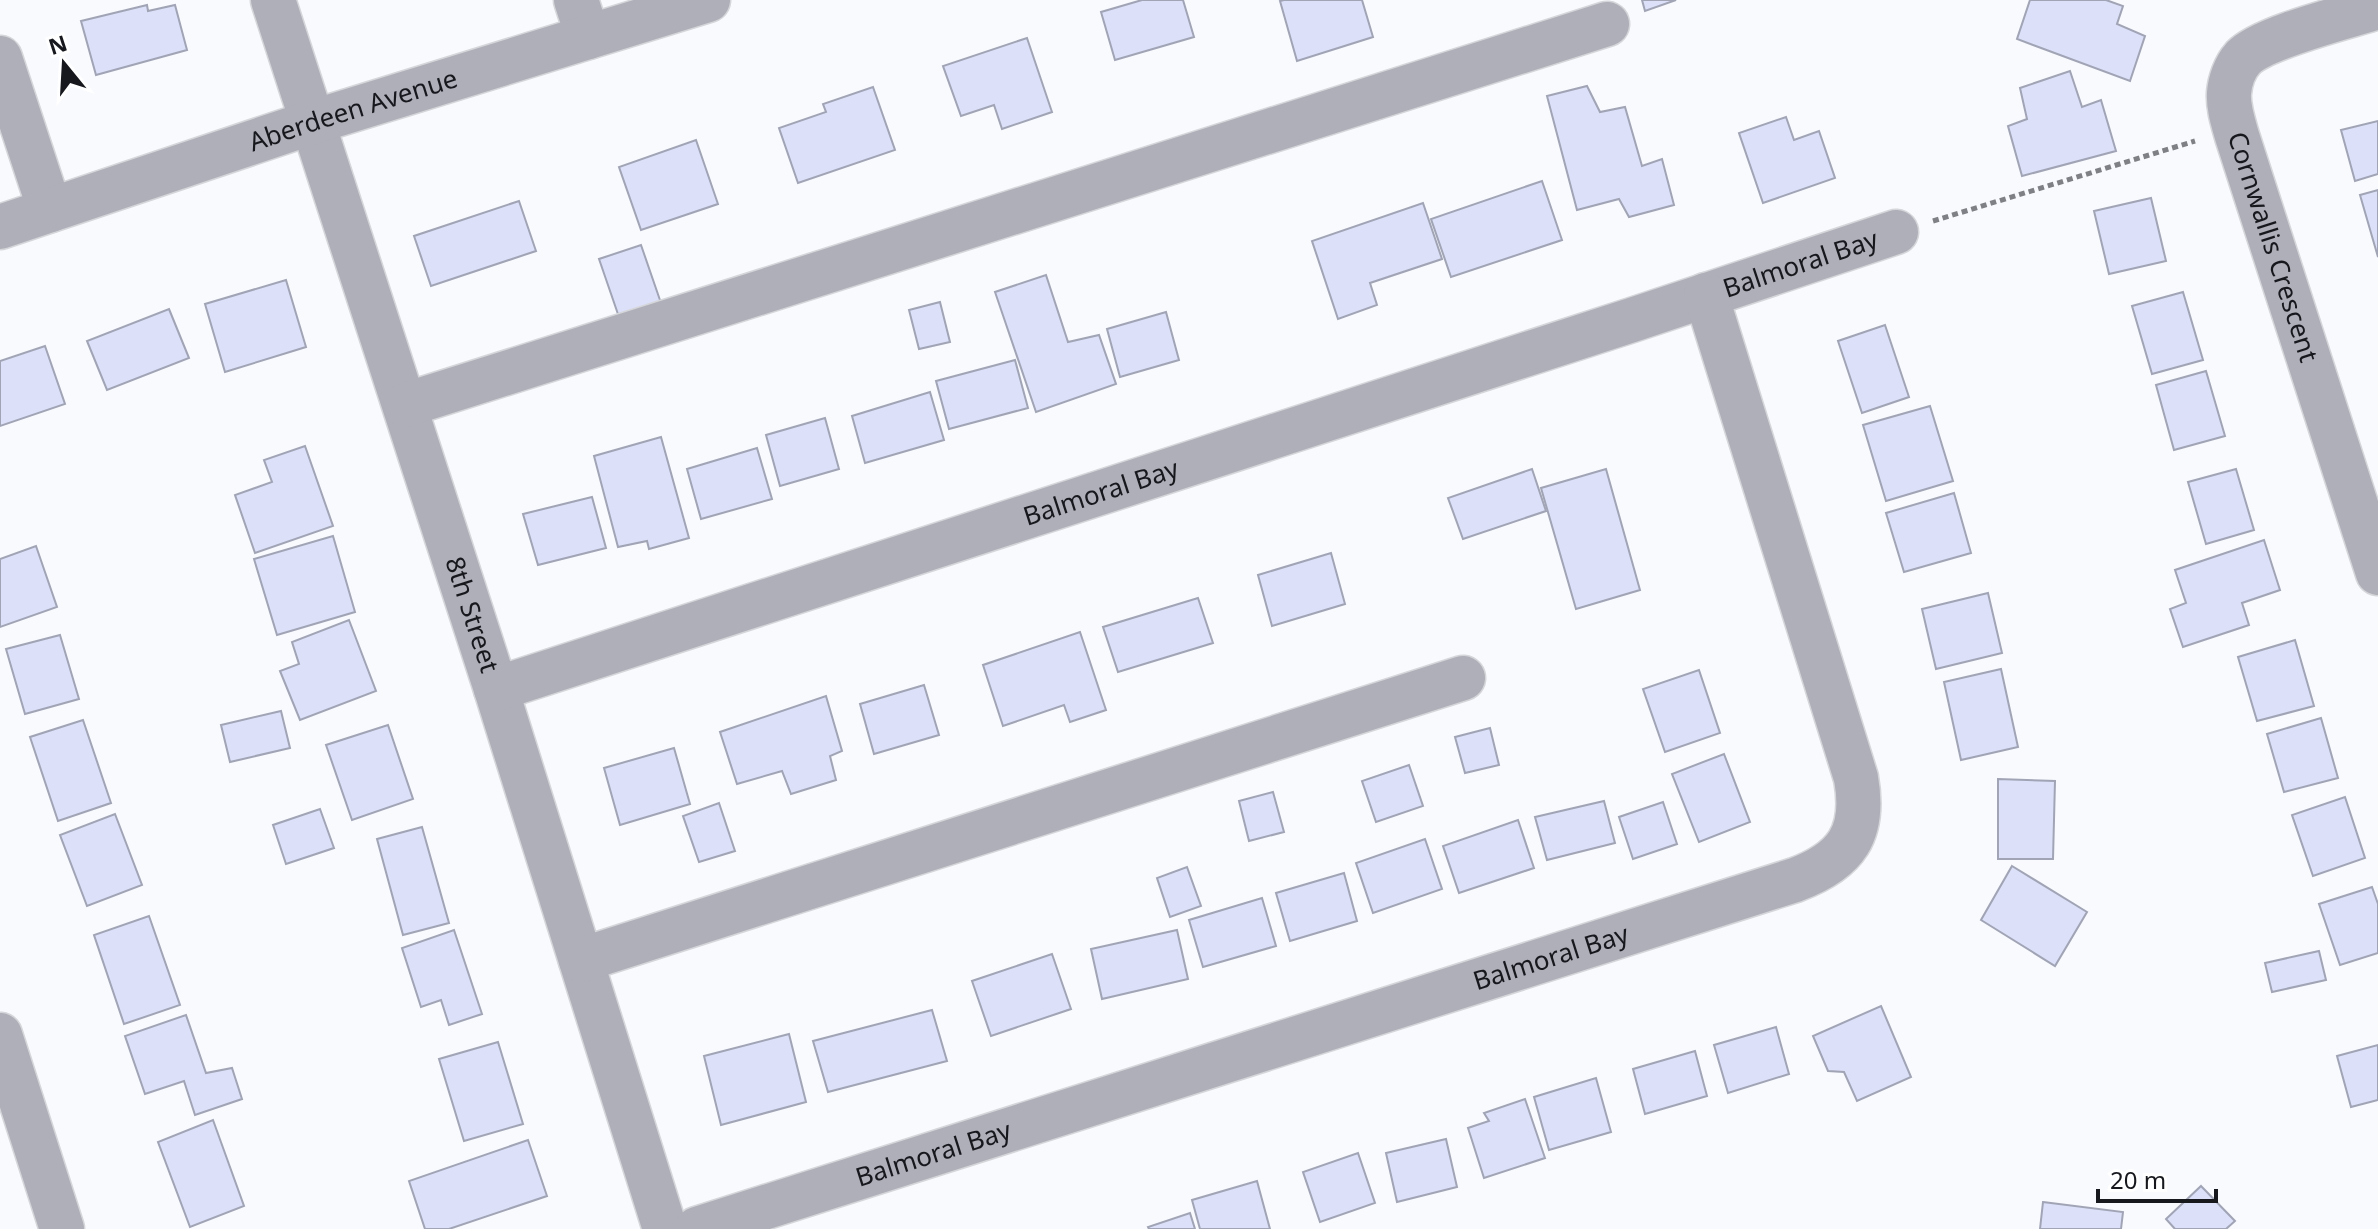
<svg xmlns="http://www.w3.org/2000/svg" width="2378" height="1229" viewBox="0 0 2378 1229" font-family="'Noto Sans',sans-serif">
  <rect width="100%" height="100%" fill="#f9fafe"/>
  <g fill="#dce0f9" stroke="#a0a4b5" stroke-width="2">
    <path d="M1142,0H1183L1194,37L1115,60L1101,12Z"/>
    <path d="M1284,0H1362L1373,37L1297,61L1280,1Z"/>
    <path d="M1642,0H1676L1645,11Z"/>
    <path d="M2030,0H2106L2123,6L2117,24L2145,36L2130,81L2017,39Z"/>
    <path d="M147,5L148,11L175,5L187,50L96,75L81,21Z"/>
    <path d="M1027,38L1052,112L1002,129L994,105L961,116L943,66Z"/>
    <path d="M2070,71L2082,107L2101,100L2116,151L2022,176L2008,126L2027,119L2020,88Z"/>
    <path d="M1587,86L1600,112L1625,107L1642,166L1662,159L1674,205L1629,217L1619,199L1577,210L1547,96Z"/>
    <path d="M873,87L895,150L798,183L779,128L826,112L823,104Z"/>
    <path d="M1786,117L1794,140L1819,131L1835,178L1763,203L1739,133Z"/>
    <path d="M2378,121V174L2355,181L2341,130Z"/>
    <path d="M696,140L718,204L641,230L619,167Z"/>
    <path d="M1542,181L1562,240L1451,277L1431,219Z"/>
    <path d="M2378,190V257L2360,195Z"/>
    <path d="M2151,198L2166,261L2109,274L2094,211Z"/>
    <path d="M519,201L536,251L431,286L414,236Z"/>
    <path d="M1423,203L1442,259L1370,283L1377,305L1338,319L1312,241Z"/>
    <path d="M641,245L661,303L619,317L599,259Z"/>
    <path d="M1046,275L1068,342L1099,335L1116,384L1036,412L995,292Z"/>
    <path d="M286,280L306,347L225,372L205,304Z"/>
    <path d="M2183,292L2203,360L2152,374L2132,306Z"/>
    <path d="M940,302L950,342L919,349L909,310Z"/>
    <path d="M169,309L189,358L107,390L87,341Z"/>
    <path d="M1166,312L1179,360L1120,377L1107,329Z"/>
    <path d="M1885,325L1909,397L1862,413L1838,341Z"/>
    <path d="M45,346L65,404L0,426V361Z"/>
    <path d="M1015,360L1028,408L949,429L936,381Z"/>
    <path d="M2206,371L2225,436L2174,450L2156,385Z"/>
    <path d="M930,392L944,440L865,463L852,416Z"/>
    <path d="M1930,406L1953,481L1886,501L1863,425Z"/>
    <path d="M825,418L839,469L780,486L766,435Z"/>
    <path d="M661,437L689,538L649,549L647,541L618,547L594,456Z"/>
    <path d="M305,446L333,526L255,553L235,495L272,482L264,460Z"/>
    <path d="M757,448L772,499L701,519L687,469Z"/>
    <path d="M1532,469L1546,511L1463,539L1448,498Z"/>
    <path d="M1606,469L1640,590L1576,609L1541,488Z"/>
    <path d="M2236,469L2254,530L2206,544L2188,482Z"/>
    <path d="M1954,493L1971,553L1904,572L1886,513Z"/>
    <path d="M592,497L606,548L538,565L523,514Z"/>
    <path d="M333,536L355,612L277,635L254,559Z"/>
    <path d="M2264,540L2280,590L2242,603L2249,625L2183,647L2170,609L2186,603L2175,570Z"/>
    <path d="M36,546L57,607L0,627V559Z"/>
    <path d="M1331,553L1345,604L1272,626L1258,575Z"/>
    <path d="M1988,593L2002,653L1936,669L1922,609Z"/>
    <path d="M1198,598L1213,643L1118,672L1103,627Z"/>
    <path d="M349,620L376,691L300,720L280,671L299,664L292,642Z"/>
    <path d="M1080,632L1106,710L1070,722L1064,705L1003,726L983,665Z"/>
    <path d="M60,635L79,699L25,714L6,649Z"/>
    <path d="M2295,640L2314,706L2257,721L2238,657Z"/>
    <path d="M2001,669L2018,747L1961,760L1944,682Z"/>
    <path d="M1699,670L1720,733L1665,752L1643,689Z"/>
    <path d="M924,685L939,735L874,754L860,704Z"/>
    <path d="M826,696L842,751L830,756L836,780L791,794L782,771L737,784L720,732Z"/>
    <path d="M281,711L290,748L230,762L221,725Z"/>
    <path d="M2321,718L2338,778L2284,792L2267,734Z"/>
    <path d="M83,720L111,803L58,821L30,737Z"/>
    <path d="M388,725L413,799L352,820L326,745Z"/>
    <path d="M1490,728L1499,765L1465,773L1455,737Z"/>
    <path d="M674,748L690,804L620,825L604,768Z"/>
    <path d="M1724,754L1750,822L1699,842L1672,774Z"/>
    <path d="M1409,765L1423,806L1376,822L1362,781Z"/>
    <path d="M1998,779L2055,781L2053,859H1998Z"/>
    <path d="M1273,792L1284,832L1249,841L1239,801Z"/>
    <path d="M2345,797L2365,858L2313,876L2292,815Z"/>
    <path d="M1604,801L1615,843L1547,860L1535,817Z"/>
    <path d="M1663,802L1677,844L1633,859L1619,817Z"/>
    <path d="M719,803L735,851L699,862L683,816Z"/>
    <path d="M320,809L334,848L286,864L273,825Z"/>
    <path d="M115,814L142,885L87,906L60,835Z"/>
    <path d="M1518,820L1534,868L1459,893L1443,846Z"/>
    <path d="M422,827L449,923L403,935L377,839Z"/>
    <path d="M1425,839L1442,889L1373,913L1356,863Z"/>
    <path d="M2012,866L2087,912L2055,966L1981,920Z"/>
    <path d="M1187,867L1201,906L1170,917L1157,878Z"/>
    <path d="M1344,873L1357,921L1290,941L1276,893Z"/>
    <path d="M2372,887L2378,904V953L2340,965L2319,904Z"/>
    <path d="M1262,898L1276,946L1203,967L1189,920Z"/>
    <path d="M149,916L180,1005L124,1024L94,935Z"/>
    <path d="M454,930L482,1014L449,1025L441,1000L421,1007L402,948Z"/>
    <path d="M1177,930L1188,979L1102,999L1091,949Z"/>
    <path d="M2319,951L2326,980L2272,992L2265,963Z"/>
    <path d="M1052,954L1071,1009L991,1036L972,981Z"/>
    <path d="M1881,1006L1911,1077L1857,1101L1844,1072L1828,1071L1813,1036Z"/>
    <path d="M932,1010L947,1061L828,1092L813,1041Z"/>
    <path d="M186,1015L206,1073L232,1068L242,1099L195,1115L184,1081L145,1094L125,1036Z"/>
    <path d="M1776,1027L1789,1074L1728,1093L1714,1045Z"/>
    <path d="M789,1034L806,1102L721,1125L704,1056Z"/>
    <path d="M498,1042L523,1124L464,1141L439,1059Z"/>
    <path d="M2378,1045V1100L2351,1107L2337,1056Z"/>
    <path d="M1695,1051L1707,1096L1645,1114L1633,1069Z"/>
    <path d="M1596,1078L1611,1132L1549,1150L1534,1097Z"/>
    <path d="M1525,1099L1545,1158L1484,1178L1468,1128L1489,1121L1484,1113Z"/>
    <path d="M213,1120L244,1206L190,1227L158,1142Z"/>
    <path d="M1446,1139L1457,1187L1397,1202L1386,1153Z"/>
    <path d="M528,1140L547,1196L449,1229H425L409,1181Z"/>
    <path d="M1358,1153L1375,1203L1320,1222L1303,1172Z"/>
    <path d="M1257,1181L1270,1229H1200L1192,1200Z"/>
    <path d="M2201,1186L2235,1221L2226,1229H2175L2166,1219Z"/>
    <path d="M2043,1202L2123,1212L2121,1229H2040Z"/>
    <path d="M1190,1213L1195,1229H1149L1148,1227Z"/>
  </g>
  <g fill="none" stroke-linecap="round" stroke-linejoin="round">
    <defs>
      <g id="minor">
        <path id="s1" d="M273,0L496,689L665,1229"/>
        <path d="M576,0L588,37"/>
        <path id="s2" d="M2378,7C2347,17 2263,37 2243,58C2235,67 2230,81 2229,93C2228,107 2233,122 2237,136L2378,573"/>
        <path d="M0,58L50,210"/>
        <path id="s3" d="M0,227L313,122L708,0"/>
        <path d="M405,405L1607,24"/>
        <path id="s4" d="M496,689L1632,320L1896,232"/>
        <path d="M581,960L1463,678"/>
        <path d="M0,1035L62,1229"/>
        <path id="s5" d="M697,1229L1795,880C1846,861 1866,834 1856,778L1706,295"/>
      </g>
    </defs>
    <use href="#minor" stroke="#d5d6da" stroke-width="47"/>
    <path stroke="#7f8085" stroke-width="5" stroke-dasharray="6 4" stroke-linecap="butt" d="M1933,221L2195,141"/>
    <use href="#minor" stroke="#aeafb8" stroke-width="44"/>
  </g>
  <g text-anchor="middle" stroke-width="6" stroke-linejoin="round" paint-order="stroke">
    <g font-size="26" fill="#17181e" stroke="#fff">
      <text dy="9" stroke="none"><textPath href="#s3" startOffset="372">Aberdeen Avenue</textPath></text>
      <text dy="9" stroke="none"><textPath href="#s2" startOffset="344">Cornwallis Crescent</textPath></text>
      <text dy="9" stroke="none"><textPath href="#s4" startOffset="1372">Balmoral Bay</textPath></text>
      <text dy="9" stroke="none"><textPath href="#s4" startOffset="636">Balmoral Bay</textPath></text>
      <text dy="9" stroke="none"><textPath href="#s1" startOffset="646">8th Street</textPath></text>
      <text dy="9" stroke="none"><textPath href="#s5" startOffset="896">Balmoral Bay</textPath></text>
      <text dy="9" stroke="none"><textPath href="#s5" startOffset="248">Balmoral Bay</textPath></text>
    </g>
  </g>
  <g transform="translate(64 64) rotate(342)" stroke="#ffffff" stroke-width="6" paint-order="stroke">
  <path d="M0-6L14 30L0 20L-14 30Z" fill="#17181e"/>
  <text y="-12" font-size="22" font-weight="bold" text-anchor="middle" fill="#17181e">N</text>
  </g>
  <path d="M2098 1189v12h118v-12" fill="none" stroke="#17181e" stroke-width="4"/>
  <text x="2110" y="1189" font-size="24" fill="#17181e" stroke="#ffffff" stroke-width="6" paint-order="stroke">20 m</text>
</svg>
